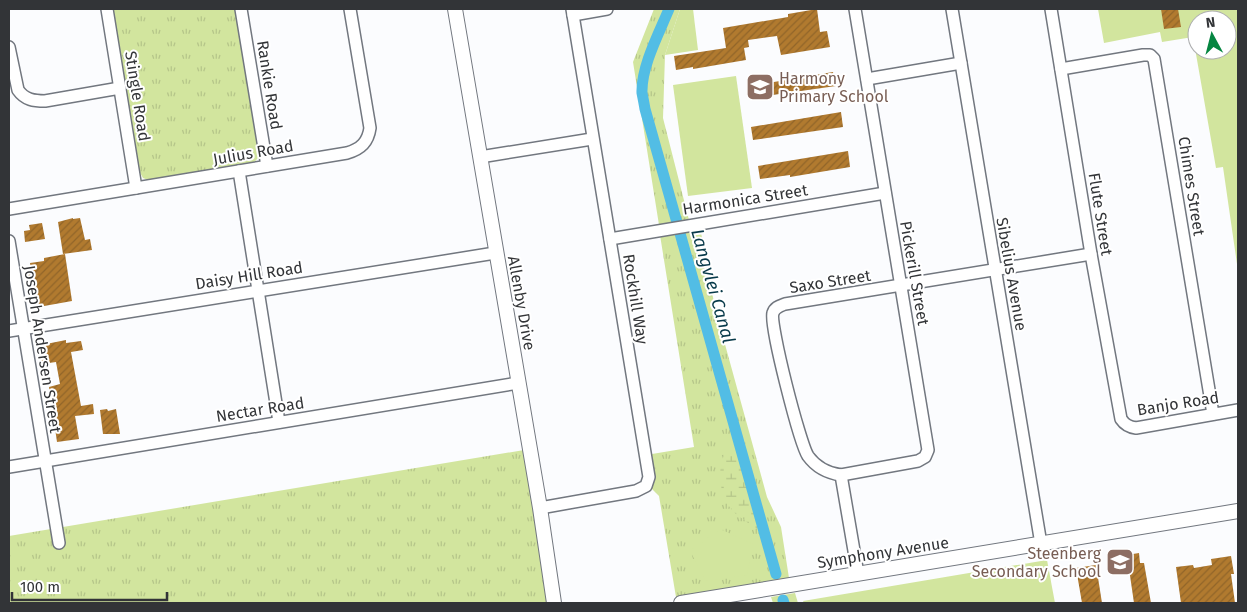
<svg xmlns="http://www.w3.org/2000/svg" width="1247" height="612" viewBox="0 0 1247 612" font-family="'Fira Sans',sans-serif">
  <defs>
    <pattern id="grass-tufts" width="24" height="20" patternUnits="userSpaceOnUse" patternTransform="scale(1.25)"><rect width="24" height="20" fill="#d2e59e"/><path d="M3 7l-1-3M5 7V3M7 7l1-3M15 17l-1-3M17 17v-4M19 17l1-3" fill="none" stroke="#b5c589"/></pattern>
    <pattern id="wetland-marsh" width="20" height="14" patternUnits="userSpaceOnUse" patternTransform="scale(1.25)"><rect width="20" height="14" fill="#d2e59e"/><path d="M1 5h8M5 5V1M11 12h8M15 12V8" fill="none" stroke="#b5c589"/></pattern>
    <pattern id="building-hatch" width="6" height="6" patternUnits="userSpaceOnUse" patternTransform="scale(1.25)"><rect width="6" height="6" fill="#b17a2f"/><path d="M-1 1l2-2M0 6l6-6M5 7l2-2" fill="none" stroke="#916529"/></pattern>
  </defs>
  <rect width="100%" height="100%" fill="#fbfcfe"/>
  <g fill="url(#grass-tufts)">
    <path d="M112,9H236L260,150C259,157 257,161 250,165L148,180L143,178L138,169Z"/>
    <path d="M654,9H680L665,55L663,118L689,220L659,225L633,62Z"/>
    <path d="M700,227L715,308L767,497L781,527L789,578L676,597L659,496L651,488L654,481L652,454L694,447L660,235Z"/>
    <path d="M530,449L554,603H9V536Z"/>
    <path d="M795,593L798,603H773L771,597Z"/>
  </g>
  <path fill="url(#wetland-marsh)" d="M740,443L764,530C754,529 751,525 743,519C740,517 736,515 734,512C717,495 716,464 729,446Z"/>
  <g fill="#d2e59e" fill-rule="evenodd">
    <path d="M680,9H693L698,50L665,55Z"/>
    <path d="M1098,9H1238V271L1223,167L1216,168L1193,37L1162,42L1160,32L1104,43ZM1197,20H1227V50H1197Z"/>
    <path d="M736,76L752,188L688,196L673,85Z"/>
    <path d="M720,529L753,544L747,575L706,581L690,551Z"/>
    <path d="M1047,560L1055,603H804L803,601Z"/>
  </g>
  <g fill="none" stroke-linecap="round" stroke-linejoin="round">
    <g stroke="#52bde5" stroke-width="11">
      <path d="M669,9C659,33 641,67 642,93C643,98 644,103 645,109L776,574"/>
      <path d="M783,600L784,603"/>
    </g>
  </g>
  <g fill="url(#building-hatch)">
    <path d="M817,9L820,32L827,31L830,47L781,55L777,36L748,40L749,47L744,48L746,60L693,69V67L676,70L674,56L726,48L723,28L788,17V14Z"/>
    <path d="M1161,9H1178L1181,27L1164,29Z"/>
    <path d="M833,72L836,86L751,98L750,86Z"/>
    <path d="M841,112L843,127L753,140L751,127Z"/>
    <path d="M848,151L850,167L790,177V175L760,179L758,166Z"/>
    <path d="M73,218V219L80,218L85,240L90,239L92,250L63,254L58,222Z"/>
    <path d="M42,223L45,239L25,242L24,231L30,230L29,225Z"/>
    <path d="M65,254L72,301L33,308L27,270L31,269L30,263L44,261V258Z"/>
    <path d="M66,340V343L81,341L83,350L71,352L81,406L93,404L94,414L75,416L79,439L57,442L49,387L60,384L56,362L42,364L40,353H42L41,345Z"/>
    <path d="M107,409L108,411L116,409L120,434H103L100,410Z"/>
    <path d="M1139,553L1140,563H1144L1151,603H1134L1127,555Z"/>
    <path d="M1231,556L1234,574H1231L1235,603H1181L1176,567L1193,565L1194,568L1212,565L1211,559Z"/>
    <path d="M1096,565L1102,603H1082L1076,568Z"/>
  </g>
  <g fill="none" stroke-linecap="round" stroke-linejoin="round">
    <defs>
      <g id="minor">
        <path d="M107,9L136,188"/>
        <path d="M241,9L267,166"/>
        <path d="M855,9L928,450L925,457L918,461L841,475C827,473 816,467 808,456C800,444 769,324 773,313C775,307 780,306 785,304C887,288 989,271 1091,254"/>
        <path d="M952,9L1041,544"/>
        <path d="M1051,9L1091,254L1121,419C1125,425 1129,427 1136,428L1238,410"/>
        <path d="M573,15L607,9"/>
        <path d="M9,47L18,90C25,100 34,101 45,101L120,88"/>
        <path d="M1061,69L1143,55H1150L1154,59L1213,414"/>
        <path d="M867,79L961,63"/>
        <path d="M480,157L592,139"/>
        <path d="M239,171L279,422"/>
        <path d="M9,209L347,153C361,149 368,142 370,128L350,9"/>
        <path d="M610,239L885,193"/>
        <path d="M9,241L59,543"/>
        <path d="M9,331L495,253"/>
        <path d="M9,467L518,383"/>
        <path d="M841,475L858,574"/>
        <path d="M540,508L636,491L646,486L649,477L572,9"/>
      </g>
      <g id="tertiary">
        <path d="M455,9L540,508L554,603"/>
        <path d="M681,603L1238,511"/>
      </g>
    </defs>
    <use href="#minor" stroke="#72777f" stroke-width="14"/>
    <use href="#tertiary" stroke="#72777f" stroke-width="16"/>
    <use href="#minor" stroke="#fff" stroke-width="11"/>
    <use href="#tertiary" stroke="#fff" stroke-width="14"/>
  </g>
  <defs>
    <symbol id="school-square" viewBox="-11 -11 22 22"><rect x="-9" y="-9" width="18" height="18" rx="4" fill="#8d6e63" stroke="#fff"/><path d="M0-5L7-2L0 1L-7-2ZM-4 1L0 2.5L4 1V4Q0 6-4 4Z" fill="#fff"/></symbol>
  </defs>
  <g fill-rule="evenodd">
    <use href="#school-square" x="744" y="71" width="32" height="32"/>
    <use href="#school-square" x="1104" y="546" width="32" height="32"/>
  </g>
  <g text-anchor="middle" stroke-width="4" stroke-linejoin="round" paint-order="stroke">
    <g font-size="16" fill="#785e54" stroke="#fff" text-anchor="start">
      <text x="779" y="84">Harmony<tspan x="779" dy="18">Primary School</tspan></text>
      <text x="1101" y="559" text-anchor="end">Steenberg<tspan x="1101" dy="18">Secondary School</tspan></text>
    </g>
    <g font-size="16" fill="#323437" stroke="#fff">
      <text transform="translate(270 85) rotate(81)" y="6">Rankie Road</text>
      <text transform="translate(138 96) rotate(81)" y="6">Stingle Road</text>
      <text transform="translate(253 152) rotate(-10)" y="6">Julius Road</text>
      <text transform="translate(1192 186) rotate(81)" y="6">Chimes Street</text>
      <text transform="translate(745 199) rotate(-9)" y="6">Harmonica Street</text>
      <text transform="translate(1101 214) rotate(81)" y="6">Flute Street</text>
      <text transform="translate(915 273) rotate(80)" y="6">Pickerill Street</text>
      <text transform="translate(1012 274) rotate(80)" y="6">Sibelius Avenue</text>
      <text transform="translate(249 275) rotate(-9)" y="6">Daisy Hill Road</text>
      <text transform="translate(830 281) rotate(-9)" y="6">Saxo Street</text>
      <text transform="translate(636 299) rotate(81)" y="6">Rockhill Way</text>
      <text transform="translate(522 303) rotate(80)" y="6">Allenby Drive</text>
      <text transform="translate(43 349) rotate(81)" y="6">Joseph Andersen Street</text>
      <text transform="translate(1178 403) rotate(-9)" y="6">Banjo Road</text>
      <text transform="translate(260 409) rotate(-9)" y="6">Nectar Road</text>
      <text transform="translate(883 552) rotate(-9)" y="6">Symphony Avenue</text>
    </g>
    <g font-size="18" font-style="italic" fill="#083a4a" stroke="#fff">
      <text transform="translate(713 286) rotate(74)" y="6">Langvlei Canal</text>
    </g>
  </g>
  <rect width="1247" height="612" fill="none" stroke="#323437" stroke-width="20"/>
  <g transform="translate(1212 35) rotate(353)"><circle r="24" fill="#ffffff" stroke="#adaeaf"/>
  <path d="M0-4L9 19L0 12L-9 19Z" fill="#058641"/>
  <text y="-8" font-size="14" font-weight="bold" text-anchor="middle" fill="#323437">N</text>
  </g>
  <path d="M12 592v8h155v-8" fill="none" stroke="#323437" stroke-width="2.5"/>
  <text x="20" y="592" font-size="15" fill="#323437" stroke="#ffffff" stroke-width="4" paint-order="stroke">100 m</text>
</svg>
